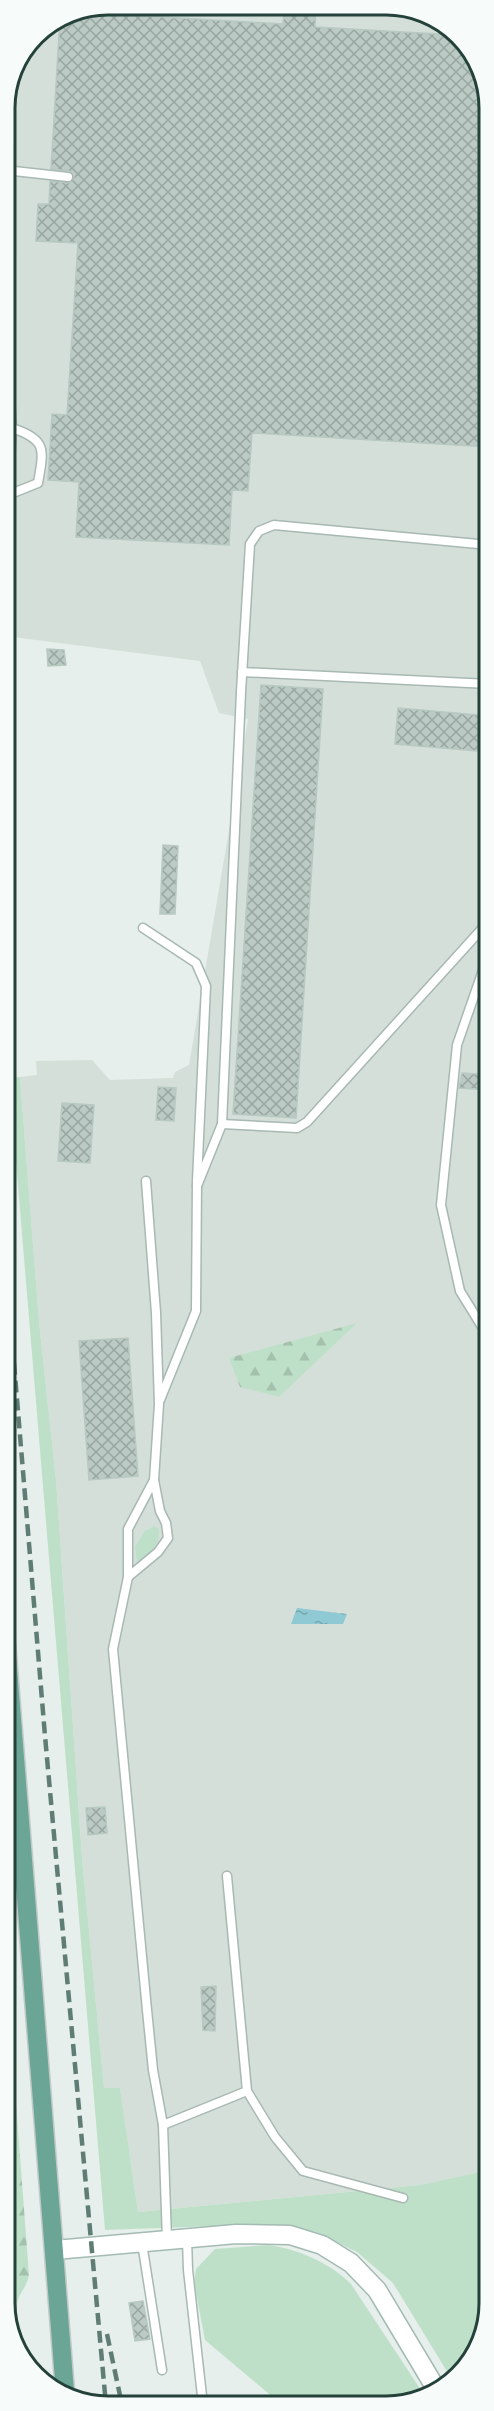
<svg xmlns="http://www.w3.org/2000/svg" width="494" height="2411" viewBox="0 0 494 2411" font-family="Rubik,sans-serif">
  <defs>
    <pattern id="forest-firs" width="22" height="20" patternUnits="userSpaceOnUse" patternTransform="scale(1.5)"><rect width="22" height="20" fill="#bfe0c8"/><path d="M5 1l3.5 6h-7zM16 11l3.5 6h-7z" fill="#a4c1ad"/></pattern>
    <pattern id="water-ripples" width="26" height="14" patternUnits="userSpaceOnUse" patternTransform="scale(1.5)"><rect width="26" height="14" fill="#8ec9d4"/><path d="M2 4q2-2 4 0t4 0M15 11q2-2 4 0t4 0" fill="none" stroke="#74a5ad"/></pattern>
    <pattern id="building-cross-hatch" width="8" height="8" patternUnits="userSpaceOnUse" patternTransform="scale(1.5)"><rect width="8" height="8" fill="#bbcac4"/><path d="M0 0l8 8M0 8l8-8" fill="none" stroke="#98a6a0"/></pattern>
  </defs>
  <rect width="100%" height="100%" fill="#e6efeb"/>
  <path fill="#d4dfda" d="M413,8L464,39L489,95V2170L421,2185L138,2212L120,2089H104L82,1857L56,1480L39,1321L20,1077L37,1075L36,1061L92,1060L110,1080L173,1078L175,1072L189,1065L248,719L219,713L200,661L5,636V101L35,35L69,12Z"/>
  <g fill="#bfe0c8">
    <path d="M20,1077L39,1321L56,1480L82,1857L104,2088H120L138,2212L420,2185L489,2170V2310L464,2372L451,2378L393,2283L357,2252L316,2232L244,2225L105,2230L9,1078Z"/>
    <path d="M154,1526L159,1529C160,1547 150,1553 137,1562L135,1547L145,1531Z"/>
    <path d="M268,2245C298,2249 330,2263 351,2284L423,2393L399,2406L282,2405L205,2340L194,2283L196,2269L215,2249Z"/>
  </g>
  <g fill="url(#forest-firs)">
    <path d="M357,1323L279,1397L240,1387L229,1358Z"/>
    <path d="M5,1958L29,2275C27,2285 23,2289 19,2297C13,2313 18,2331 19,2348L5,2316Z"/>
  </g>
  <path fill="url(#water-ripples)" d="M297,1608L347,1614L343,1624H291Z"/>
  <g fill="url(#building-cross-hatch)" stroke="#b8c9c2" stroke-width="1.5">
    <path d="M316,9L315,27L456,35L464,39L489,95V447L252,433L248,491L232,490L229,545L76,537L79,482L48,480L52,414L67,415L78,243L36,241L38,204H49L50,181L70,183L74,177L69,171L51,169L60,18L69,12H79L283,24L284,10Z"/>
    <path d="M47,649L64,650L66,665L48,666Z"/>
    <path d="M261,685L323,689L296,1118L233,1114Z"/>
    <path d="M398,708L489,716V752L395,744Z"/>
    <path d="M163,845L178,846L175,914H160Z"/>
    <path d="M462,1073L489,1075V1090L459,1088Z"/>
    <path d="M158,1087L176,1088L174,1121L156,1120Z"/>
    <path d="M62,1103L94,1105L90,1163L58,1161Z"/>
    <path d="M128,1338L138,1476L89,1480L79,1341Z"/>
    <path d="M105,1807L107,1833L88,1835L86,1808Z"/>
    <path d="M216,1986L215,2031L203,2030L201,1987Z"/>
    <path d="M143,2301L150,2339L135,2341L129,2303Z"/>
  </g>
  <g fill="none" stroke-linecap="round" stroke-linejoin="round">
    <defs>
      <g id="lane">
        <path d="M5,170L68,177"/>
        <path d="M5,320L12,428L8,495V606"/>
        <path d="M8,495L38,483C44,449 47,440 12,428"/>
        <path d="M242,672L489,684"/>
        <path d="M143,928L196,963L206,986L197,1181L196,1311L160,1400"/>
        <path d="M489,953L457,1045L441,1205L460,1291L489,1338"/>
        <path d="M222,1124L297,1128L307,1122L489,921"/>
        <path d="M146,1181L156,1313L159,1404L154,1480L128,1529V1577L113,1649L147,2010L153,2070L163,2125L167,2240"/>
        <path d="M197,1186L222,1124L241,692L250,544L259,531L274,525L489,545"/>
        <path d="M128,1577L158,1552L168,1538L166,1523L160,1511L154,1480"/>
        <path d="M247,2091L275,2137L303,2171L403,2198"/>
        <path d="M163,2125L247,2091L227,1876"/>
        <path d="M187,2239L188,2270L203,2405"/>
        <path d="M142,2243L162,2370"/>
      </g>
      <path id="secondary" d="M55,2250L236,2234L290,2235L322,2245L351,2263L377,2290L435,2387"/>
      <path id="primary" d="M5,1631L65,2392"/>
    </defs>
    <use href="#lane" stroke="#a8b8b2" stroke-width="11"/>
    <use href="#secondary" stroke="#a4bbb3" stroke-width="21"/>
    <use href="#primary" stroke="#c2cac8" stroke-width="21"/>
    <use href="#lane" stroke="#fff" stroke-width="8"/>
    <use href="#secondary" stroke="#fff" stroke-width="18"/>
    <use href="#primary" stroke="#6aa596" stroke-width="18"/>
    <g stroke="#5f7d75" stroke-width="4.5" stroke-dasharray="12 6" stroke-linecap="butt">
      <path d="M5,1255L45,1736L106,2405"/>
      <path d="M107,2334L122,2405"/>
      <path d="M137,2399V2405"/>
    </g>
  </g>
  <path d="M0 0H494V2411H0ZM108 15H386A93 93 0 0 1 479 108V2303A93 93 0 0 1 386 2396H108A93 93 0 0 1 15 2303V108A93 93 0 0 1 108 15Z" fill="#f7fbf9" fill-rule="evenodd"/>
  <path fill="none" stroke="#24423a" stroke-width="3" d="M108 15H386A93 93 0 0 1 479 108V2303A93 93 0 0 1 386 2396H108A93 93 0 0 1 15 2303V108A93 93 0 0 1 108 15Z"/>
</svg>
